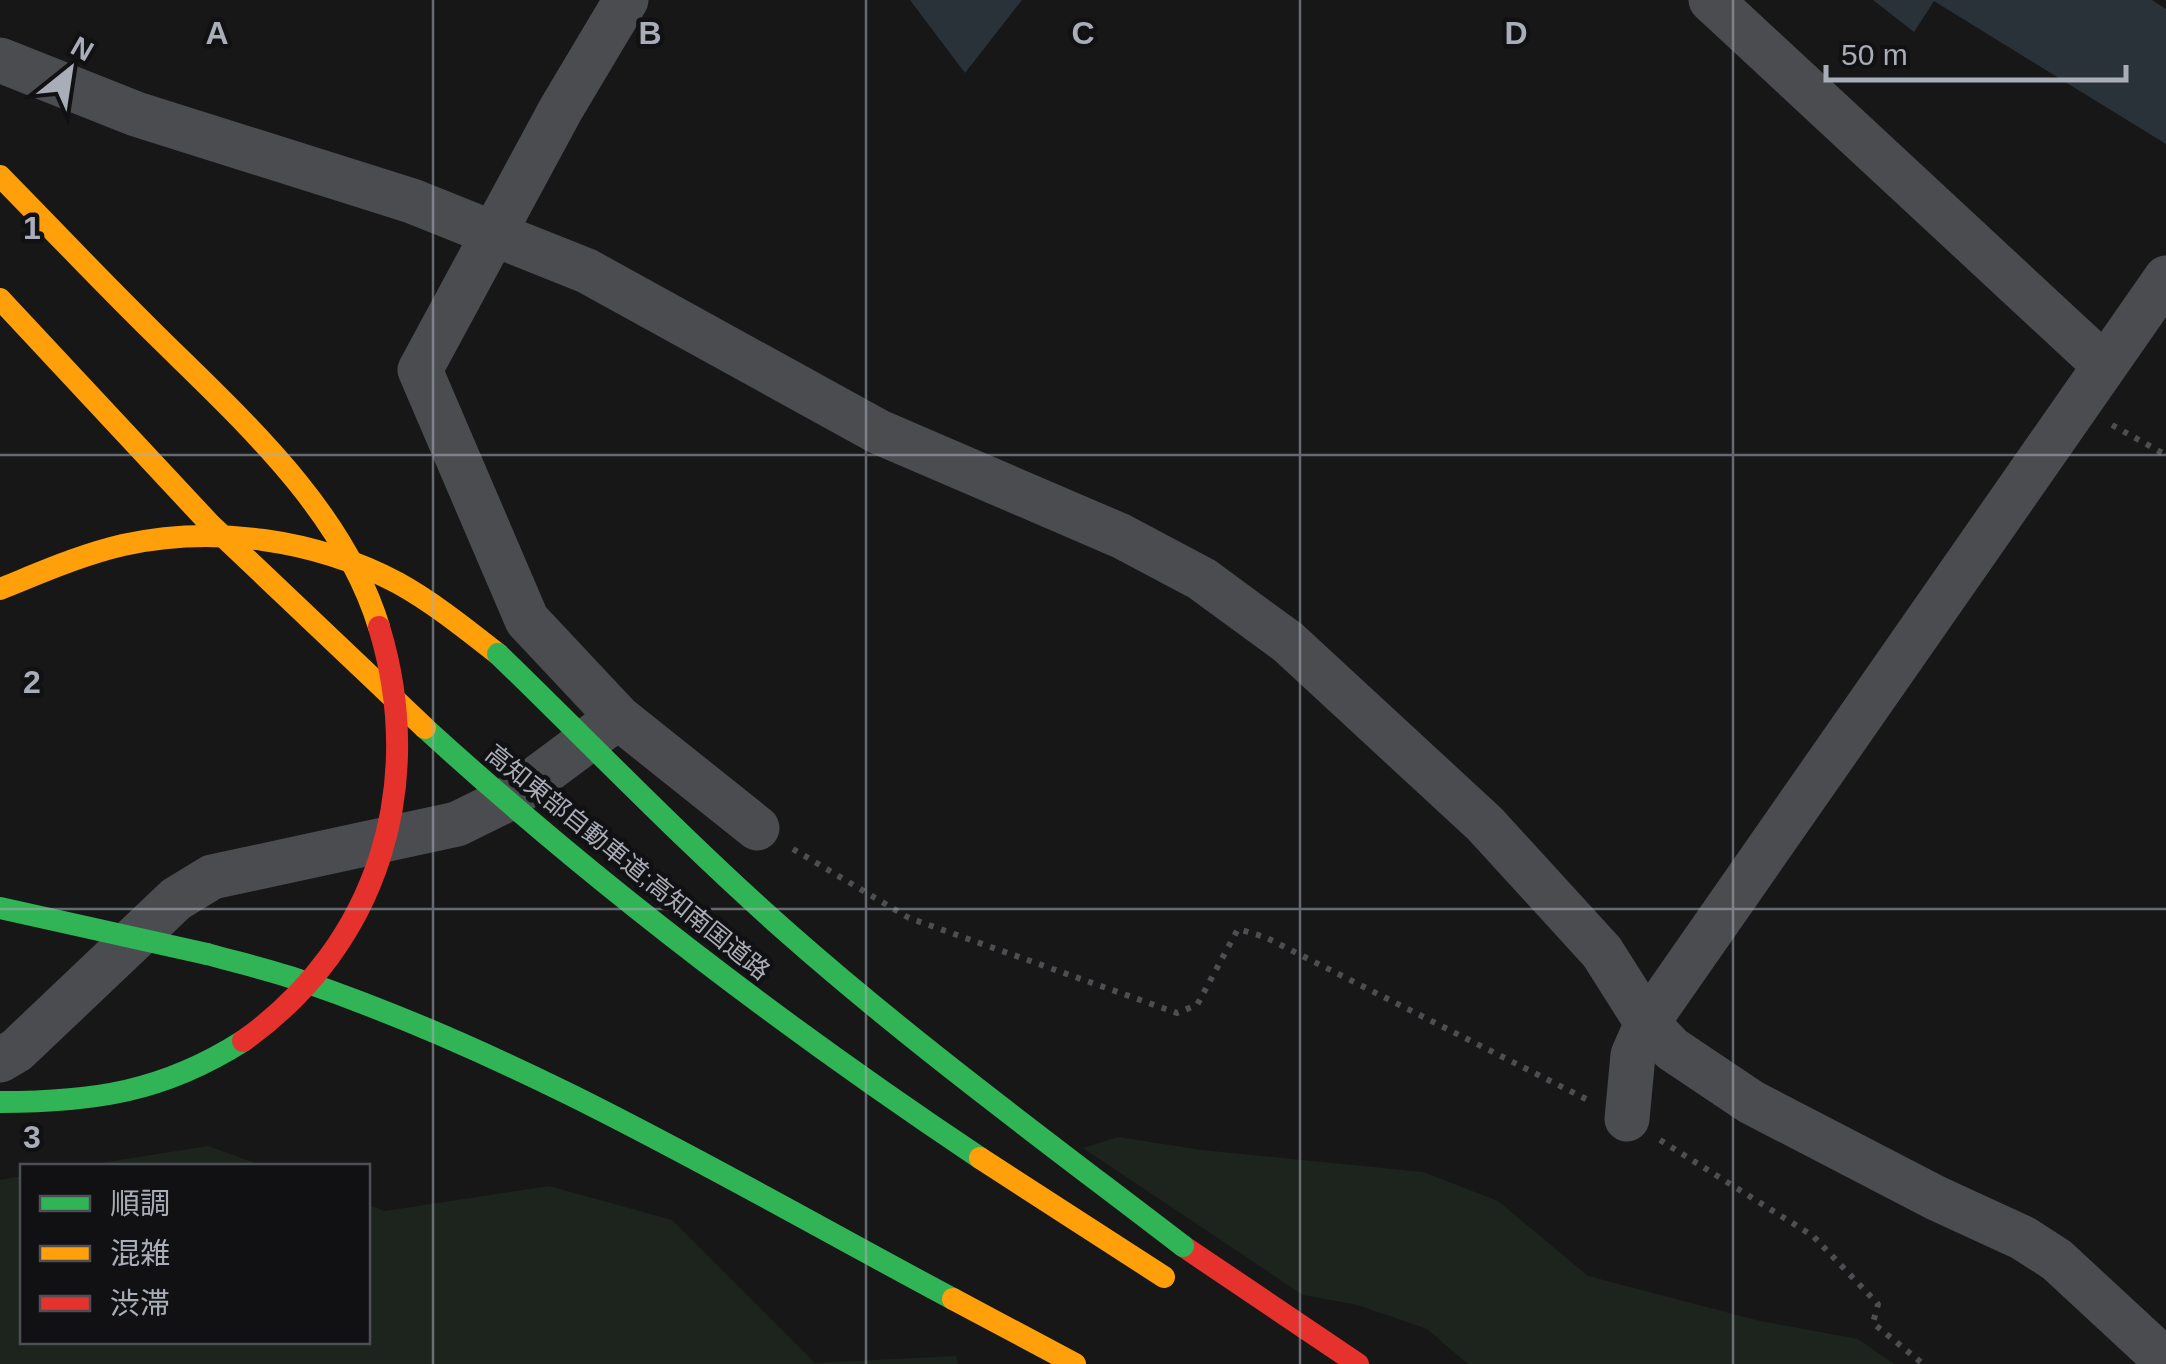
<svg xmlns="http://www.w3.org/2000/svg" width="2166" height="1364" viewBox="0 0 2166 1364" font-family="Helvetica,'Noto Sans JP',sans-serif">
  <rect width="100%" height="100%" fill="#171717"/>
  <g fill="#1d241e">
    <path d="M1118,1137L1202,1150L1423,1172L1498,1201L1588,1276L1760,1321L1858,1339L1894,1364H1468L1427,1329L1358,1305L1303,1295L1083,1148Z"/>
    <path d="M208,1146L264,1166H82Z"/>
    <path d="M22,1176V1342H368V1205L385,1211L549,1186L672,1220L815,1363L956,1356L958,1364H0V1180Z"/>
  </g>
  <g fill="#2a3239">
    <path d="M910,0H1022L965,73Z"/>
    <path d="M1873,0H2152L2166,9V144L1934,1L1914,32Z"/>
  </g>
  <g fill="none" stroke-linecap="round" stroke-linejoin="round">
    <g stroke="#4d4e52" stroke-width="6" stroke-dasharray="5 8" stroke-linecap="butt">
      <path d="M2112,425L2166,455"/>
      <path d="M793,849L909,918L1177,1013L1197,1005L1238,929L1265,937L1588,1100"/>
      <path d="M1660,1140L1813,1236L1878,1304L1873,1323L1923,1364"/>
    </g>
    <g stroke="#4b4c50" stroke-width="45">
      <path d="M626,0L561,109L420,370L527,620L618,717L757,828"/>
      <path d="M1711,0L2104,365"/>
      <path d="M0,60L136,114L412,201L587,271L879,432L1121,536L1202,579L1288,642L1485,824L1602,952L1647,1023L1672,1049L1751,1102L1936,1198L2023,1238L2057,1260L2166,1361"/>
      <path d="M0,1060L17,1050L176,899L212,877L457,824L510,798L612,722"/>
      <path d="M1627,1119L1633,1055L1647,1023L2166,278"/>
    </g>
    <path stroke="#30b455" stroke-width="22" d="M207,954C239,963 271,970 302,981C531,1059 741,1186 953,1299"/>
    <g stroke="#ff9f0a" stroke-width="22">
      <path d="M0,589C40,573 80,555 123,545C214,525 315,539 398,583C434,603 466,629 498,654"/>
      <path d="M953,1299L1075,1364"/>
    </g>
    <path stroke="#e5322d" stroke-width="22" d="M1183,1246L1358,1364"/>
    <g stroke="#30b455" stroke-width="22">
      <path d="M498,654C595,748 688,845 789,934C915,1045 1050,1144 1183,1246"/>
      <path d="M425,728C598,886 784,1027 980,1158"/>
      <path d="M0,908L207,954"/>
      <path d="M0,1102C93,1102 163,1092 243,1041"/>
    </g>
    <g stroke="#ff9f0a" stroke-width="22">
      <path d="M0,176C52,229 102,282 155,334C240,418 343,509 379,627"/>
      <path d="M0,299L210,524L425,728"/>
      <path d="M980,1158L1164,1277"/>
    </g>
    <path stroke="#e5322d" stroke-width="22" d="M243,1041C379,945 427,784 379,627"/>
  </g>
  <path fill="none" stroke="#a8adb8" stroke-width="2.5" stroke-opacity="0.55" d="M433,0V1364M866,0V1364M1300,0V1364M1733,0V1364M0,455H2166M0,909H2166"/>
  <g text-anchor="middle" stroke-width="9" stroke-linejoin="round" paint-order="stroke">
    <g font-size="25" fill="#a8adb8" stroke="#111113">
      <text transform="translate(628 862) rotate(39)" y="9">高知東部自動車道;高知南国道路</text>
    </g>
  </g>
  <g font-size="32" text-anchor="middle" font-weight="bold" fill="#a8adb8" stroke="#111113" stroke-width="9" stroke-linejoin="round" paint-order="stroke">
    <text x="217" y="44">A</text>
    <text x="650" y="44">B</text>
    <text x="1083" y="44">C</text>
    <text x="1516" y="44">D</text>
    <text x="32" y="239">1</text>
    <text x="32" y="693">2</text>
    <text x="32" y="1148">3</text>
  </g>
  <rect x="20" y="1164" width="350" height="180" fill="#111113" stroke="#4d4f55" stroke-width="2.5"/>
  <rect x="40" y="1196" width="50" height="15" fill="#30b455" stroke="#4d4f55" stroke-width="2.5"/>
  <text x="110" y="1214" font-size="30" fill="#a8adb8">順調</text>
  <rect x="40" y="1246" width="50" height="15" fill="#ff9f0a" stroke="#4d4f55" stroke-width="2.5"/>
  <text x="110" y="1264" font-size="30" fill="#a8adb8">混雑</text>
  <rect x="40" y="1296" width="50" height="15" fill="#e5322d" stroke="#4d4f55" stroke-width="2.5"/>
  <text x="110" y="1314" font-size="30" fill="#a8adb8">渋滞</text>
  <g transform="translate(70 70) rotate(30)" stroke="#111113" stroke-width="8" paint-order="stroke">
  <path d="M0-8L18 38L0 25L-18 38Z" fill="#a8adb8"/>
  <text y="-15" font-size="28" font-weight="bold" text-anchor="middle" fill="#a8adb8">N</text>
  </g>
  <path d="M1826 65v15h300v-15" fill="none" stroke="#a8adb8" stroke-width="5"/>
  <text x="1841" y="65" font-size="30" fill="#a8adb8" stroke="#111113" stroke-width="8" paint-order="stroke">50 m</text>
</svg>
